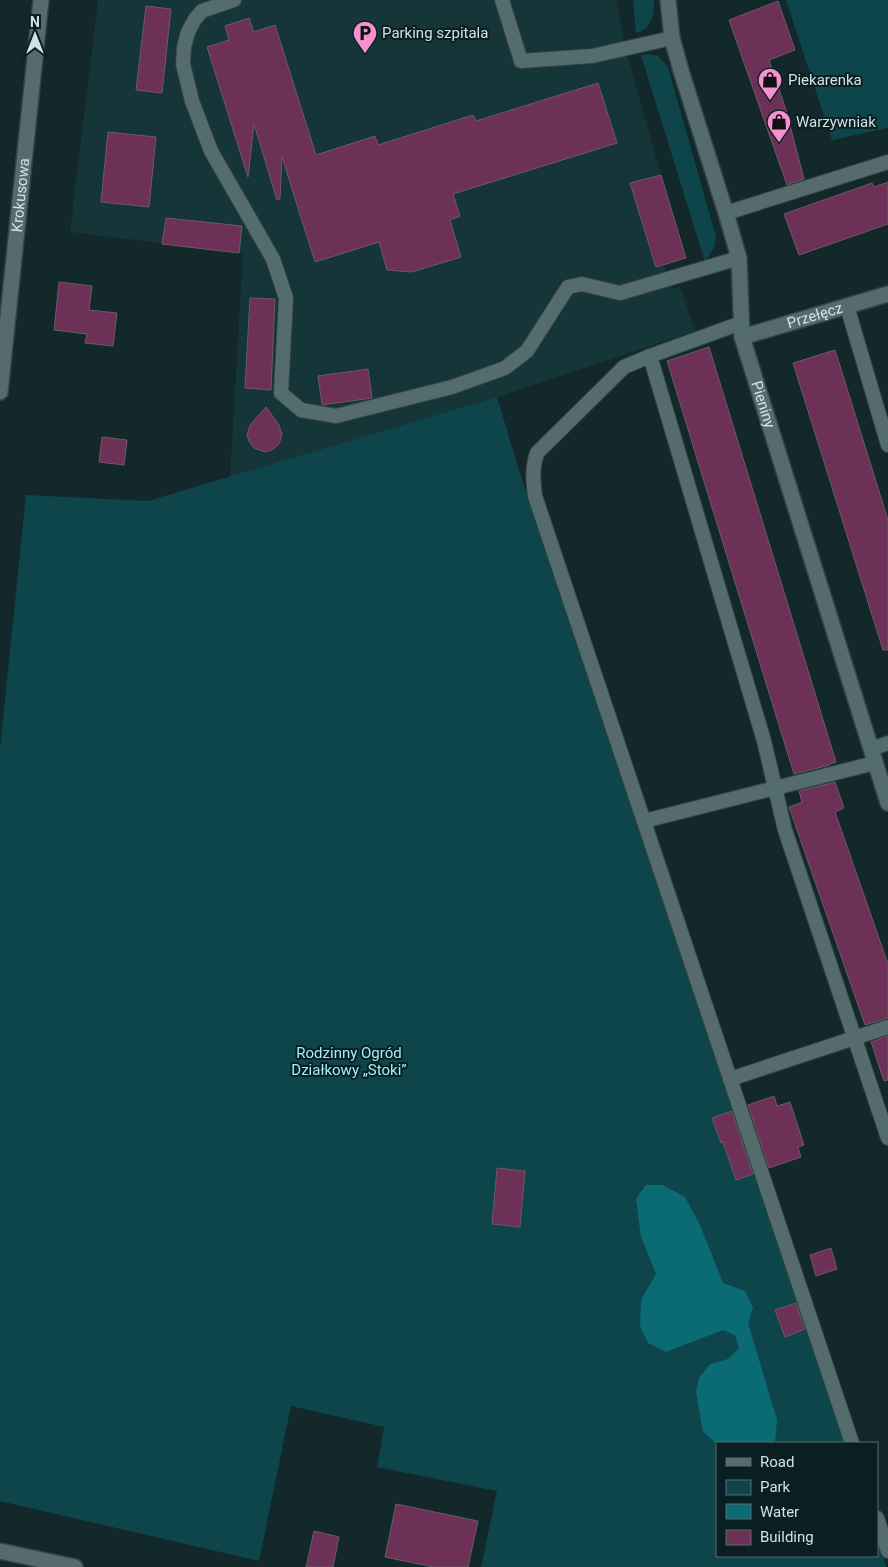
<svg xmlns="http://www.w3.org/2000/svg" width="888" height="1567" viewBox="0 0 888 1567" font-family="Roboto,sans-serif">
  <rect width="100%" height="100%" fill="#13282b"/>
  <path fill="#153538" d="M98,0H617L625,48L661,175L631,184L656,267L664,265L673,289L680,286L695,331L497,397L230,478L243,253L70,232Z"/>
  <g fill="#0e454b">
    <path d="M633,0H654C654,16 652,28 636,33Z"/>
    <path d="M786,0H888V128L832,140Z"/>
    <path d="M648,54L658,56L668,67L716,237L715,246L705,262L641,55Z"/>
    <path d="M497,397L518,467L845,1443H717V1556H877V1539L886,1567H481L497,1491L377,1467L384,1427L291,1406L259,1561L0,1501V748L26,495L148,501Z"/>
  </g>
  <path fill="#0a6b75" d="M646,1185H663L685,1197L700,1225L723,1283L745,1291L753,1308L748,1323L777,1420L775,1441L772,1443L717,1444L703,1432L696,1392L699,1378L710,1364L728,1359L739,1348L735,1335L723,1330L666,1352L648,1343L640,1326L641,1300L656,1274L641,1237L636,1199Z"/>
  <g fill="#6d3057" stroke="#6c5a64">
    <path d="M778,1L795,50L769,60L786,110L804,179L787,185L729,20Z"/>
    <path d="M146,6L171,9L162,93L136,90Z"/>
    <path d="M249,18L254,32L275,25L316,155L375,136L378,145L473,115L476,121L598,83L617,143L453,194L460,216L450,220L461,257L412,272L387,270L379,242L315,262L282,157L280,199L277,200L254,124L248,177L207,47L229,40L225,26Z"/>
    <path d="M108,132L156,137L149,207L101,202Z"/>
    <path d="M661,175L686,258L656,267L630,183Z"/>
    <path d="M888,182V224L799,255L784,214L872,183L874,187Z"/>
    <path d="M166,218L242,226L239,253L162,244Z"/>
    <path d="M59,282L92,286L89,310L117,313L113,346L85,343L87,334L54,330Z"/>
    <path d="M250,298L275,299L271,390L245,388Z"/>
    <path d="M709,347L836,762L830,764V765L794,774L667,361Z"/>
    <path d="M835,350L888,520V650H883L793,363Z"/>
    <path d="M368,369L372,398L322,405L318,376Z"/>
    <path d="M266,407L279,425L282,435L279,444L272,450L265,452L254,448L249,441L247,435L250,425Z"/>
    <path d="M102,437L127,440L124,465L99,462Z"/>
    <path d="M835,782L844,808L835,812L888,964V1018L865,1025L789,807L802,802L799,791Z"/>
    <path d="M888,1036V1080L884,1081L871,1042Z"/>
    <path d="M774,1096L777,1106L790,1102L804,1145L798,1147L801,1157L769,1168L748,1105Z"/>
    <path d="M732,1111L753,1174L736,1180L723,1142L721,1143L712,1118Z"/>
    <path d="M497,1168L525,1171L520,1227L492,1224Z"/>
    <path d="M831,1248L837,1269L816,1276L810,1255Z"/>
    <path d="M796,1303L805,1329L785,1337L775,1310Z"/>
    <path d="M396,1504L478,1521L468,1567H433L385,1557Z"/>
    <path d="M314,1531L339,1537L333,1567H306Z"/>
  </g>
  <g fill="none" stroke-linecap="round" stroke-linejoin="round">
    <defs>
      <g id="service">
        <path d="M234,0L202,11L195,19L188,32L184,47L183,64L192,101L211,151L273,259L286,298L281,393L301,410L336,416L452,387L505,368L527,351L568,287L582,284L620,293L739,258"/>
        <path d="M502,0L521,61L592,56L672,38"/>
        <path d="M726,213L888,162"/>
        <path d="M847,306L888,445"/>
        <path d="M741,323L650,356L624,367L537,453C532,468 533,480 535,496L852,1443"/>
        <path d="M650,356L764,741L785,830L888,1138"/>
        <path d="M871,749L888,743"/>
        <path d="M644,821L875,763"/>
        <path d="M730,1079L888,1027"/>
        <path d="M877,1518L888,1551"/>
      </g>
      <g id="minor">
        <path id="s1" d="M742,337L888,294"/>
        <path id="s2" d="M0,392L41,0"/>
        <path d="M0,1551L75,1567"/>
      </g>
      <g id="tertiary">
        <path id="s3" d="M668,0L672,38L682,74L726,213L739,258L742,337L888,803"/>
      </g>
    </defs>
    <use href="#service" stroke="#334345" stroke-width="16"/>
    <use href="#minor" stroke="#334345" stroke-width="18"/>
    <use href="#tertiary" stroke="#334345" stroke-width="18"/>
    <use href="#service" stroke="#556c6e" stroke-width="14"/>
    <use href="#minor" stroke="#556c6e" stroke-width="15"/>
    <use href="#tertiary" stroke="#556c6e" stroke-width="15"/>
  </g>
  <defs>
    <symbol id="parking-pin" viewBox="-11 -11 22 30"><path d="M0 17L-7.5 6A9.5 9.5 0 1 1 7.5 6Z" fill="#f790ce" stroke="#091f21"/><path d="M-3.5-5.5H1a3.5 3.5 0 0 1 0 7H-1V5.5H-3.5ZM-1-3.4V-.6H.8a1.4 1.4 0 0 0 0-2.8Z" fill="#111"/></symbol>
    <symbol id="shop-pin" viewBox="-11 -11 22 30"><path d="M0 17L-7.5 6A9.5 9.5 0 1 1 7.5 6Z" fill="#f790ce" stroke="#091f21"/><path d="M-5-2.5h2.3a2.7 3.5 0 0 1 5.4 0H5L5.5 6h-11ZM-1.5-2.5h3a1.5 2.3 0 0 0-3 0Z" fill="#111"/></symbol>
  </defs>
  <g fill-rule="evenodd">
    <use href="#parking-pin" x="351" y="19" width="28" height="38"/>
    <use href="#shop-pin" x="756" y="66" width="28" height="38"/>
    <use href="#shop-pin" x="765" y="108" width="28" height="38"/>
  </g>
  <g text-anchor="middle" stroke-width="4" stroke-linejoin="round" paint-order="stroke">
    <g font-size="15" fill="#d4e1e2" stroke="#091f21" text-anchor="start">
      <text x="382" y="38">Parking szpitala</text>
      <text x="788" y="85">Piekarenka</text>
      <text x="796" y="127">Warzywniak</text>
    </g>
    <g font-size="15" fill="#d4e1e2" stroke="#091f21">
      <text dy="5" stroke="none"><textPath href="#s2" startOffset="198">Krokusowa</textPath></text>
      <text dy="5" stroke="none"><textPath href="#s1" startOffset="76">Przełęcz</textPath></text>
      <text dy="5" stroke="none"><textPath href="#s3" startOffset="418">Pieniny</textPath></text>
    </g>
    <g font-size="15" fill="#a0eff9" stroke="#091f21">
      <text x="349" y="1058">Rodzinny Ogród<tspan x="349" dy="17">Działkowy „Stoki”</tspan></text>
    </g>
  </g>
  <rect x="716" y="1442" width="162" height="115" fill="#091f21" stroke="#5a6d6e"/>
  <rect x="726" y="1458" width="25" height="8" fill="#556c6e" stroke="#5a6d6e"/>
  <text x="760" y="1467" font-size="15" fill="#d4e1e2">Road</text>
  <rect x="726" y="1480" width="25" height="15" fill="#0e454b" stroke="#5a6d6e"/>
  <text x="760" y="1492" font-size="15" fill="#d4e1e2">Park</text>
  <rect x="726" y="1504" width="25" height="15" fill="#0a6b75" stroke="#5a6d6e"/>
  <text x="760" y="1517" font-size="15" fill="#d4e1e2">Water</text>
  <rect x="726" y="1530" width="25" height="15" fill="#6d3057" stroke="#5a6d6e"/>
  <text x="760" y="1542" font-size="15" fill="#d4e1e2">Building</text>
  <g transform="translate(35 35)" stroke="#091f21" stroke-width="4" paint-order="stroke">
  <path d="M0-4L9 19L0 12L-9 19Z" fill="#d4e1e2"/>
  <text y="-8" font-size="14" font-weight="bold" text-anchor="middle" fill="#d4e1e2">N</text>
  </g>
</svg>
